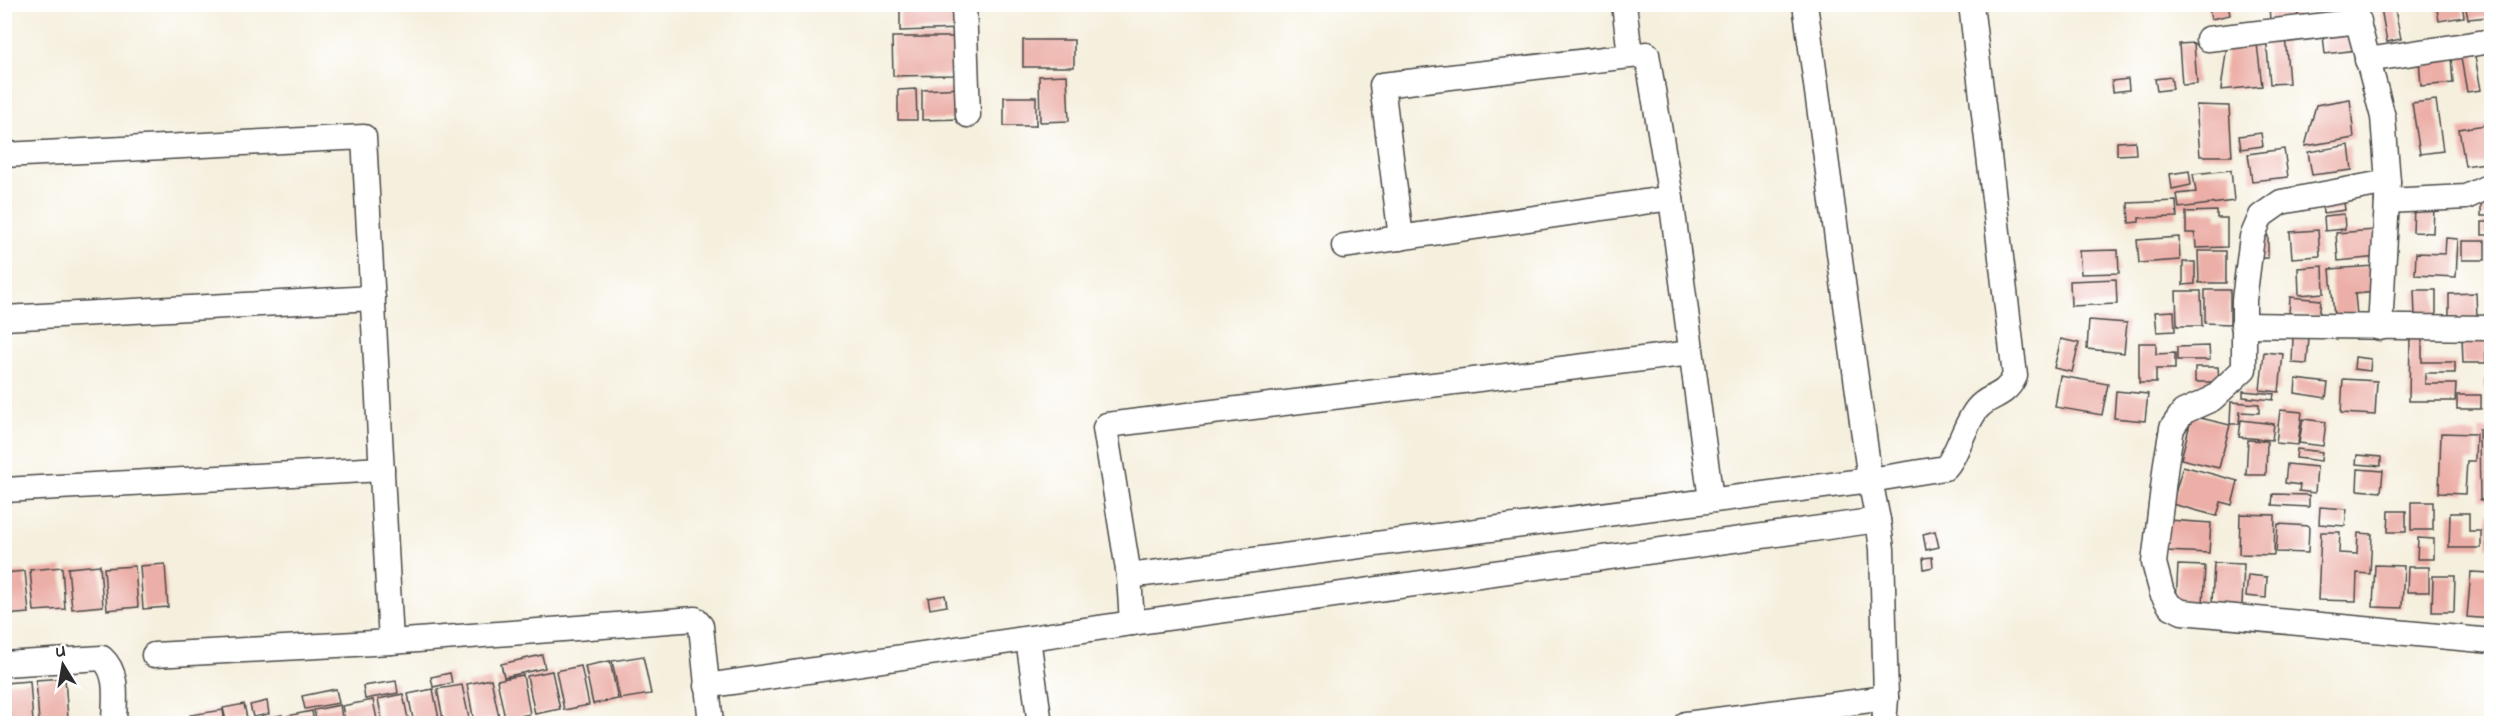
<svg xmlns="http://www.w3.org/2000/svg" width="2496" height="728" viewBox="0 0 2496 728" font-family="'Architects Daughter',sans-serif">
  <rect width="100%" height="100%" fill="#fff"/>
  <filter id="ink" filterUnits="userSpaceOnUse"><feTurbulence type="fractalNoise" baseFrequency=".0167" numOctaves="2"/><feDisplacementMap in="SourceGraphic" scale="12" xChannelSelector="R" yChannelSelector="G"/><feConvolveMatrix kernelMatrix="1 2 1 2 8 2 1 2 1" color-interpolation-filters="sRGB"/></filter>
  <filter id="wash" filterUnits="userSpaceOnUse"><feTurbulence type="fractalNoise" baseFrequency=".008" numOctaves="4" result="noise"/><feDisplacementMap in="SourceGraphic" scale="24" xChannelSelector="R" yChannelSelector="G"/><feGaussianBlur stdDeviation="1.35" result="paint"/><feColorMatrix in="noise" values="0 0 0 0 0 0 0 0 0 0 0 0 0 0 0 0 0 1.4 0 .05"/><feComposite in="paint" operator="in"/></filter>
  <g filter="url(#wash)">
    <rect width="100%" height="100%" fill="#f5efdd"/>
    <g id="blocks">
      <g fill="#ecafa7">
        <path d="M900,4H960L961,29L900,31Z"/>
        <path d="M2208,4H2228L2230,15L2211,19Z"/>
        <path d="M2269,4H2297L2298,21L2270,22Z"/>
        <path d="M2436,4H2462L2464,17L2439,21Z"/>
        <path d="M2465,4H2487L2489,17L2468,19Z"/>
        <path d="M2394,5L2401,39L2387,42L2381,8Z"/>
        <path d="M2355,23L2357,50L2325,54L2322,27Z"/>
        <path d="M2285,35L2289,83L2270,84L2266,36Z"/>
        <path d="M892,37H956V75L893,76Z"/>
        <rect x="1023" y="40" width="51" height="27"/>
        <path d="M2194,43L2197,84L2182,85L2179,44Z"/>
        <path d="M2257,44L2262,86L2221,90L2227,45Z"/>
        <path d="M2473,45L2481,90L2467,92L2459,47Z"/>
        <path d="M2451,56L2453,83L2421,86L2419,58Z"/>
        <path d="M1067,75L1069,121L1040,122L1039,76Z"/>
        <path d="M2171,77L2173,89L2157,91L2155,79Z"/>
        <path d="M2128,79L2129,90L2113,92L2112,81Z"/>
        <path d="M962,88L963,119L922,120V90Z"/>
        <path d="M916,89L917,120H898V90Z"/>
        <rect x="1004" y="97" width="32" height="29"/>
        <path d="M2350,99L2354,138L2305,146L2316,105Z"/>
        <path d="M2436,100L2443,151L2420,154L2412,103Z"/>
        <path d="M2196,105L2229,106L2232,156H2200Z"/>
        <path d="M2492,124V162L2465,166L2459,129Z"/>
        <path d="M2261,133L2263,146L2241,149L2239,136Z"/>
        <path d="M2135,141L2136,154L2117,155V142Z"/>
        <path d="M2349,145L2352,170L2312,175L2308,152Z"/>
        <path d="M2284,149L2288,177L2252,181L2248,154Z"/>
        <path d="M2231,170L2234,201L2179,208L2177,194L2196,192L2193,174Z"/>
        <path d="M2189,171L2191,185L2172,189L2170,174Z"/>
        <path d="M2343,195L2345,210L2323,213L2321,198Z"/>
        <path d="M2492,200V216H2481V201Z"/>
        <path d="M2176,201L2177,217L2139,218V222L2129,223L2128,203Z"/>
        <path d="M2414,206L2434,207L2433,233L2413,232Z"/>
        <path d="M2217,211V218H2227V247L2196,248L2195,233H2186V212Z"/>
        <path d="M2344,214L2345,229L2325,231L2324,216Z"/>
        <rect x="2482" y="222" width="10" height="13"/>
        <path d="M2318,230L2320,256L2292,258L2290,232Z"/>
        <path d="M2375,230L2378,257L2338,261L2336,233Z"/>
        <rect x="2256" y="236" width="12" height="22"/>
        <path d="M2179,237L2180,260L2139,263L2137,240Z"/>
        <path d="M2446,238L2458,239L2456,277L2415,275L2416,253L2445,254Z"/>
        <rect x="2462" y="241" width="23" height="19"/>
        <path d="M2118,250L2119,273L2081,274L2079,251Z"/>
        <path d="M2198,251H2226V283H2199Z"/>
        <path d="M2183,262H2195V284L2183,285Z"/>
        <path d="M2323,266L2324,293L2299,295L2298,268Z"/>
        <path d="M2374,266L2375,292L2355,294L2357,315L2334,317L2330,269Z"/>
        <path d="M2116,279L2117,304L2071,306L2070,281Z"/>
        <path d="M2205,290H2230V324L2205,323Z"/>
        <path d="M2414,290H2436V316H2415Z"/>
        <path d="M2176,291H2201L2202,326H2177Z"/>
        <path d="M2476,293L2477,317L2449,318V294Z"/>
        <path d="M2290,297L2321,300L2319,317L2289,314Z"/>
        <path d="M2174,311L2175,331L2157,332L2155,312Z"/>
        <path d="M2089,320L2127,323L2124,353L2087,349Z"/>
        <path d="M2410,336H2422V362H2455V373H2425V384H2456L2455,401H2409Z"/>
        <path d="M2462,337H2485L2486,363H2463Z"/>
        <path d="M2293,338H2309L2307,364L2292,363Z"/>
        <path d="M2061,339L2079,343L2072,372L2054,368Z"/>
        <path d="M2492,339V396H2487L2486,378L2490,377L2487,340Z"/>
        <path d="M2139,343H2156V354L2175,353V369H2156V383H2139Z"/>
        <path d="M2209,346L2210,360H2177V347Z"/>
        <path d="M2264,352L2283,354L2279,392L2260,390Z"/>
        <path d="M2355,357L2371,359L2370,371L2354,369Z"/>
        <path d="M2195,367H2218L2219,382H2195Z"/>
        <path d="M2060,376L2108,384L2102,415L2055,407Z"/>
        <path d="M2296,379L2328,383L2326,398L2295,393Z"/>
        <path d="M2343,379L2377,381L2375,415L2341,413Z"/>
        <path d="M2116,391L2148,394L2145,421L2114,418Z"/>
        <path d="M2243,391L2274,394L2273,400L2243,397Z"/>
        <rect x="2457" y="395" width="24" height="14"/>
        <path d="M2231,402L2259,404V413L2240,412L2239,424H2230Z"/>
        <path d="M2280,410L2302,412L2298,445L2276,443Z"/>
        <path d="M2192,416L2230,425L2219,468L2181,459Z"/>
        <path d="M2303,419L2326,422L2323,446L2299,443Z"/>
        <path d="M2241,420L2274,424L2272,440L2239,437Z"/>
        <path d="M2479,429H2492V500H2480Z"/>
        <path d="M2441,433L2476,434L2475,461H2467L2465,494L2439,493Z"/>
        <path d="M2248,440L2267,441L2266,475H2246Z"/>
        <path d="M2297,449L2322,452L2321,461L2296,458Z"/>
        <path d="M2357,455L2381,457V466L2356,464Z"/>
        <path d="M2287,464L2317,467L2315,493L2299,491L2300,485L2285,483Z"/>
        <path d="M2183,466L2238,481L2232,505L2221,502L2217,516L2172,504Z"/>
        <path d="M2358,469L2383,471L2381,492L2357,490Z"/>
        <path d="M2273,494L2309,495V507L2272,505Z"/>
        <rect x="2411" y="502" width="22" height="28"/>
        <path d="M2320,507L2347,509L2345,526L2319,524Z"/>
        <path d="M2389,511H2406V532H2388Z"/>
        <path d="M2450,513H2469V531H2481V548H2449Z"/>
        <path d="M2488,513L2492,514V547H2487Z"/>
        <path d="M2240,514L2275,515L2274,555L2239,554Z"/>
        <path d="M2168,520L2211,523L2209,553L2166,551Z"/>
        <path d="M2278,524L2309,526L2308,553L2276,552Z"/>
        <path d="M1935,531L1939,547L1926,550L1923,534Z"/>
        <path d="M2321,532H2340L2339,553L2357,554L2358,533L2372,534L2370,574L2357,573L2356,601L2318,600Z"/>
        <path d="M2418,538L2434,539V559H2417Z"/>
        <path d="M1932,557L1933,567L1924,569L1923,558Z"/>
        <path d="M2214,563L2244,564L2242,605L2212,603Z"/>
        <path d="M165,564L168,607L143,609L140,566Z"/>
        <path d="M100,565L103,606L72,609L68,568Z"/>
        <path d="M2178,565L2205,566L2203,604L2176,602Z"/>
        <path d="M2375,565L2404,566L2402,608L2373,607Z"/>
        <path d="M135,566L138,607L107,610L104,568Z"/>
        <path d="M62,567L65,609L34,611L30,570Z"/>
        <path d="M2408,567H2429V592H2407Z"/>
        <path d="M25,571L29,613L4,615V573Z"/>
        <path d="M2471,572L2492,573V619L2467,617Z"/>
        <path d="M2248,575L2267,577L2266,598L2246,596Z"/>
        <path d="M2433,576H2455L2454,612H2432Z"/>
        <path d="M945,595L947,606L930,609L928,598Z"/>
        <path d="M542,655L545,668L504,677L501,664Z"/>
        <path d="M643,656L651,694L620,699L612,661Z"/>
        <path d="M610,661L618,699L593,704L585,666Z"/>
        <path d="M581,666L589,705L564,710L556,671Z"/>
        <path d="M552,671L560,709L535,714L527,676Z"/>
        <path d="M450,673L452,683L433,687L431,677Z"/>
        <path d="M523,675L530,714L505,719L497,680Z"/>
        <path d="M65,678L68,719L39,722L36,680Z"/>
        <path d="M491,679L499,717L474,722L467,684Z"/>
        <path d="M30,681L33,722L4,724V683Z"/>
        <path d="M396,681L398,693L365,699L363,686Z"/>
        <path d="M462,685L470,723L444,724L437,689Z"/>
        <path d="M336,689L339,703L305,709L302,696Z"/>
        <path d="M433,689L440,724H414L408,694Z"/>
        <path d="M403,694L409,724H383L378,699Z"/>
        <path d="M373,700L378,724H346L342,706Z"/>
        <path d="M267,701L269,714L253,717L250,705Z"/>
        <path d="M244,704L247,718L226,721L223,708Z"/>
        <path d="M340,705L343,724H317L314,710Z"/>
        <path d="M223,710L225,724H192L190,715Z"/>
        <path d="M312,711L314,724H288L287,716Z"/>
        <path d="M282,715L284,724H258V720Z"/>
      </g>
    </g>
  </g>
  <g filter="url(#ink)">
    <use href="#blocks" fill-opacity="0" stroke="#494846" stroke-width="1.5"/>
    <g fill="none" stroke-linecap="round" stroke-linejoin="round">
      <defs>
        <g id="minor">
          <path d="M964,4L968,115"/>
          <path d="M1624,4L1630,55"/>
          <path d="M1805,4L1870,480L1878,520"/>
          <path d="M2353,4L2383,117L2388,182L2281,202L2261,216L2252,237L2244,300V369L2212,399L2183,412L2172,428L2166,463L2154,563L2162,593L2170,606L2182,612L2492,641"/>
          <path d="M2208,39L2359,21"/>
          <path d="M2367,60L2492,41"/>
          <path d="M4,155L364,137L391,642"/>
          <path d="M2387,201L2466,197L2492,185"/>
          <path d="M1401,238L1382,85L1647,54L1671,198L1711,500"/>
          <path d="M1344,246L1671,198"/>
          <path d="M4,318L373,298"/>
          <path d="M2243,325L2492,328"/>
          <path d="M2380,328L2388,182"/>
          <path d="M4,490L382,469"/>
          <path d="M1129,576L1870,480L1945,468C1957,456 1964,425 1977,409C1989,394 2004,399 2015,376L1971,4"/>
          <path d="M1132,623L1129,576L1105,428L1107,425L1691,353"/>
          <path d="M1028,639L1040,724"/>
          <path d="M154,655L391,642L695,619L701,626L711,724"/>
          <path d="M4,664L102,658C120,674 114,701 114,724"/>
          <path d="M706,686L1132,623L1878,520L1882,549L1886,698L1884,724"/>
          <path d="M1686,724L1886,698"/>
        </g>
      </defs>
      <use href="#minor" stroke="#494846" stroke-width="27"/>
      <use href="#minor" stroke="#fff" stroke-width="24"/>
    </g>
  </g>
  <rect width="2496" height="728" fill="none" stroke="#fff" stroke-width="24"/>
  <g transform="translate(63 665) rotate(349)" stroke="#ffffff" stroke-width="4.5" paint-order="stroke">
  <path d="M0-4.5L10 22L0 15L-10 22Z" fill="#2b2b2b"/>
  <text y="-9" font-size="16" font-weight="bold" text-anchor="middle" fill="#2b2b2b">U</text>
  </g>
</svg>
